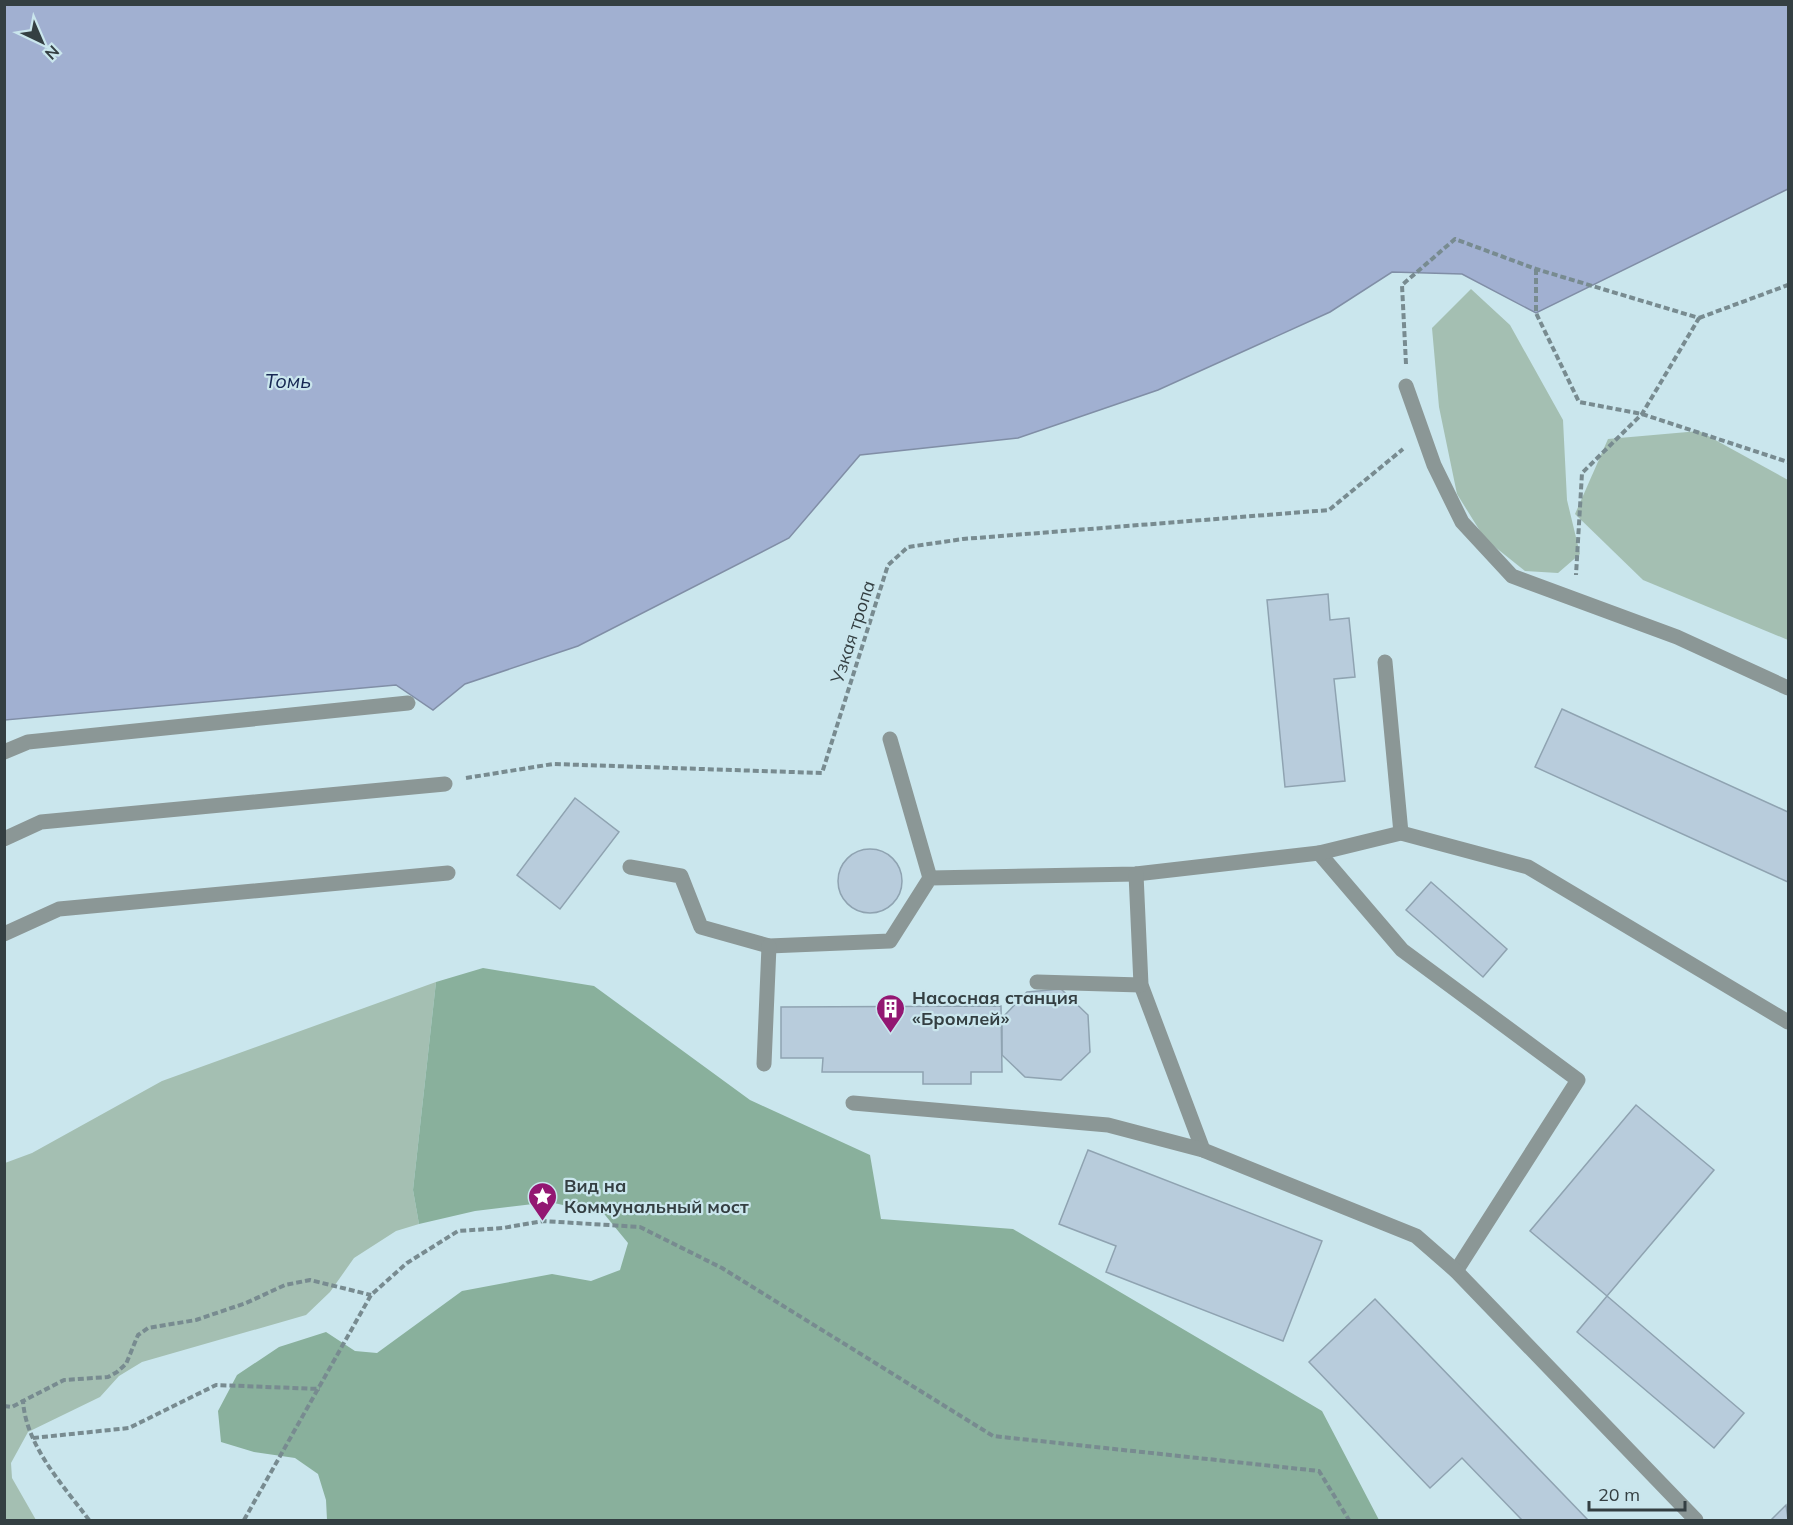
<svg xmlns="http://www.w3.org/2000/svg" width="1793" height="1525" viewBox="0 0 1793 1525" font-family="Mulish,sans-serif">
  <rect width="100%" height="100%" fill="#cae6ed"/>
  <g fill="#a4bfb2">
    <path d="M1471,289L1510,325L1563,420L1567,500L1580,554L1558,573L1525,571L1485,539L1457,494L1439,407L1432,328Z"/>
    <path d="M1699,431L1788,480V640L1643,580L1575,514L1608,439Z"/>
    <path d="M436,982L413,1190L419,1224L396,1231L354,1258L330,1292L306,1315L142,1362L119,1376L100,1397L28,1432L11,1463L12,1478L36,1520H5V1163L32,1153L162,1081Z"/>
  </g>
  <path fill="#89b09c" d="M483,968L594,986L750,1100L870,1155L881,1219L1013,1229L1322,1411L1379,1520H327L326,1500L318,1474L295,1458L254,1452L221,1442L218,1411L237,1375L279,1347L326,1332L355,1351L377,1353L462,1291L552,1274L591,1281L620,1270L628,1243L605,1215L550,1202L475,1211L419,1224L413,1190L436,982Z"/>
  <path fill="#a1b0d1" stroke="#808ea6" stroke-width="1.5" d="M4,5H1788V189L1536,313L1462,274L1392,272L1330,312L1158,390L1018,438L860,455L789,538L578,646L465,684L433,710L396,685L5,720Z"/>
  <g fill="#b8ccdc" stroke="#8fa3b1" stroke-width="1.5">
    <path d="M1328,594L1330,620L1349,618L1355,677L1334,679L1345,781L1285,787L1267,600Z"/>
    <path d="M1562,709L1788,812V882L1535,767Z"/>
    <path d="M575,798L619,832L560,909L517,875Z"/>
    <circle cx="870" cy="881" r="32"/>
    <path d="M1431,882L1507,949L1483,977L1406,910Z"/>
    <path d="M1061,989L1088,1015L1090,1052L1061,1080L1025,1077L1002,1055V1018L1027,992Z"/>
    <path d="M1001,1006L1002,1072H971V1084H923V1072H822L823,1058H781V1007Z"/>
    <path d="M1636,1105L1714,1170L1607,1296L1530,1231Z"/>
    <path d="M1088,1150L1322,1241L1283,1341L1106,1272L1116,1246L1059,1224Z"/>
    <path d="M1607,1296L1744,1413L1714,1448L1577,1332Z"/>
    <path d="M1375,1299L1588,1520H1522L1462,1458L1430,1488L1309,1362Z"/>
    <path d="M1786,1505L1788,1520H1771Z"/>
  </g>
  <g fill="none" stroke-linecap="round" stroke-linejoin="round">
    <g stroke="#788b90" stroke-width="4" stroke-dasharray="6 3" stroke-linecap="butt">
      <path d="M1536,269V313L1579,402L1642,414L1788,462"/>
      <path d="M1699,318L1788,285"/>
      <path d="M1406,364L1402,285L1455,239L1536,269L1699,318L1642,414L1582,473L1576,575"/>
      <path d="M466,778L553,764L822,773L888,565L908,547L963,539L1329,510L1403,449"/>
      <path d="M4,1406L12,1407L23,1401"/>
      <path d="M33,1438L129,1428L216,1385L320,1389"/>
      <path d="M89,1520C63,1485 26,1446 23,1401L64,1380L108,1377L117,1372L126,1364L138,1335L148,1328L196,1320L246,1303L285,1285L310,1280L371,1295"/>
      <path d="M244,1520L371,1295L407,1263L458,1231L503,1228L543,1221L640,1227L722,1268L993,1436L1319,1471L1349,1520"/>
    </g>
    <g stroke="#8b9796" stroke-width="15">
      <path d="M1406,386L1434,465L1462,522L1512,576L1677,637L1788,688"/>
      <path d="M1385,662L1401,833"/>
      <path d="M890,739L930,878"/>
      <path d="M4,752L28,742L408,703"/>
      <path d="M4,839L41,822L445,784"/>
      <path d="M1319,853L1402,950L1578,1080L1456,1271"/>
      <path d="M630,867L681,876L701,927L769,946L890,941L930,878L1136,874L1319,853L1401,833L1528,867L1788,1022"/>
      <path d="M1136,874L1141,985L1203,1150"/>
      <path d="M4,934L59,909L448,873"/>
      <path d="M1037,982L1141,985"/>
      <path d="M764,1064L769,946"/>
      <path d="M853,1103L1108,1125L1203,1150L1416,1236L1456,1271L1696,1520"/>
    </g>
  </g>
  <defs>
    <symbol id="building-pin" viewBox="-11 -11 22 30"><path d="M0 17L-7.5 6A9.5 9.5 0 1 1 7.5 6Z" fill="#931772" stroke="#cae6ed"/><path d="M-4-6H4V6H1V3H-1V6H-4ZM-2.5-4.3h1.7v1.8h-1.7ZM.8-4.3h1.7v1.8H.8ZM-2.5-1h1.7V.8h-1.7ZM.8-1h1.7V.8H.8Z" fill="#fff"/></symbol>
    <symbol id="sight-pin" viewBox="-11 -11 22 30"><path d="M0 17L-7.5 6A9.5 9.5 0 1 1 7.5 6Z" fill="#931772" stroke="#cae6ed"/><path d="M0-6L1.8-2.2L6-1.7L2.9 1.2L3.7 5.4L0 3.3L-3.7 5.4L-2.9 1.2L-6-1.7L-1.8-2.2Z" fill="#fff"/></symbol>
  </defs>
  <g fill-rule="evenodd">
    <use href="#building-pin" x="874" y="992" width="33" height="45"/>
    <use href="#sight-pin" x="526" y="1180" width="33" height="45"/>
  </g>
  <g text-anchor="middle" stroke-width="4.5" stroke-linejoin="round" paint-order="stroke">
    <g font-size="18" fill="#343f42" stroke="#cae6ed">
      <text transform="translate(853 632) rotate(-72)" y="6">Узкая тропа</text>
    </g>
    <g font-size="18" font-weight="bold" fill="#343f42" stroke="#cae6ed" text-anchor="start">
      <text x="912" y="1004">Насосная станция<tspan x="912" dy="21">«Бромлей»</tspan></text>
      <text x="564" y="1192">Вид на<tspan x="564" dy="21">Коммунальный мост</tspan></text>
    </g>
    <g font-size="20" font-style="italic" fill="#172853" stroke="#cae6ed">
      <text x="288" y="388">Томь</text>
    </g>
  </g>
  <rect width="1793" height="1525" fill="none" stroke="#343f42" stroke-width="12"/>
  <g transform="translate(42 42) rotate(136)" stroke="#cae6ed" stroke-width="4.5" paint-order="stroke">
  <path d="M0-4.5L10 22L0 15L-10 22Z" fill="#343f42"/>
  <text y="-9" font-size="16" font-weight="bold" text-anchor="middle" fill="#343f42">N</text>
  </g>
  <path d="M1589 1501v9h96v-9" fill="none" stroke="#343f42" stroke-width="3"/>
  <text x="1598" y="1501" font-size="18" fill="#343f42" stroke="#cae6ed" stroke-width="4.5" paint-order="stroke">20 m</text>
</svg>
